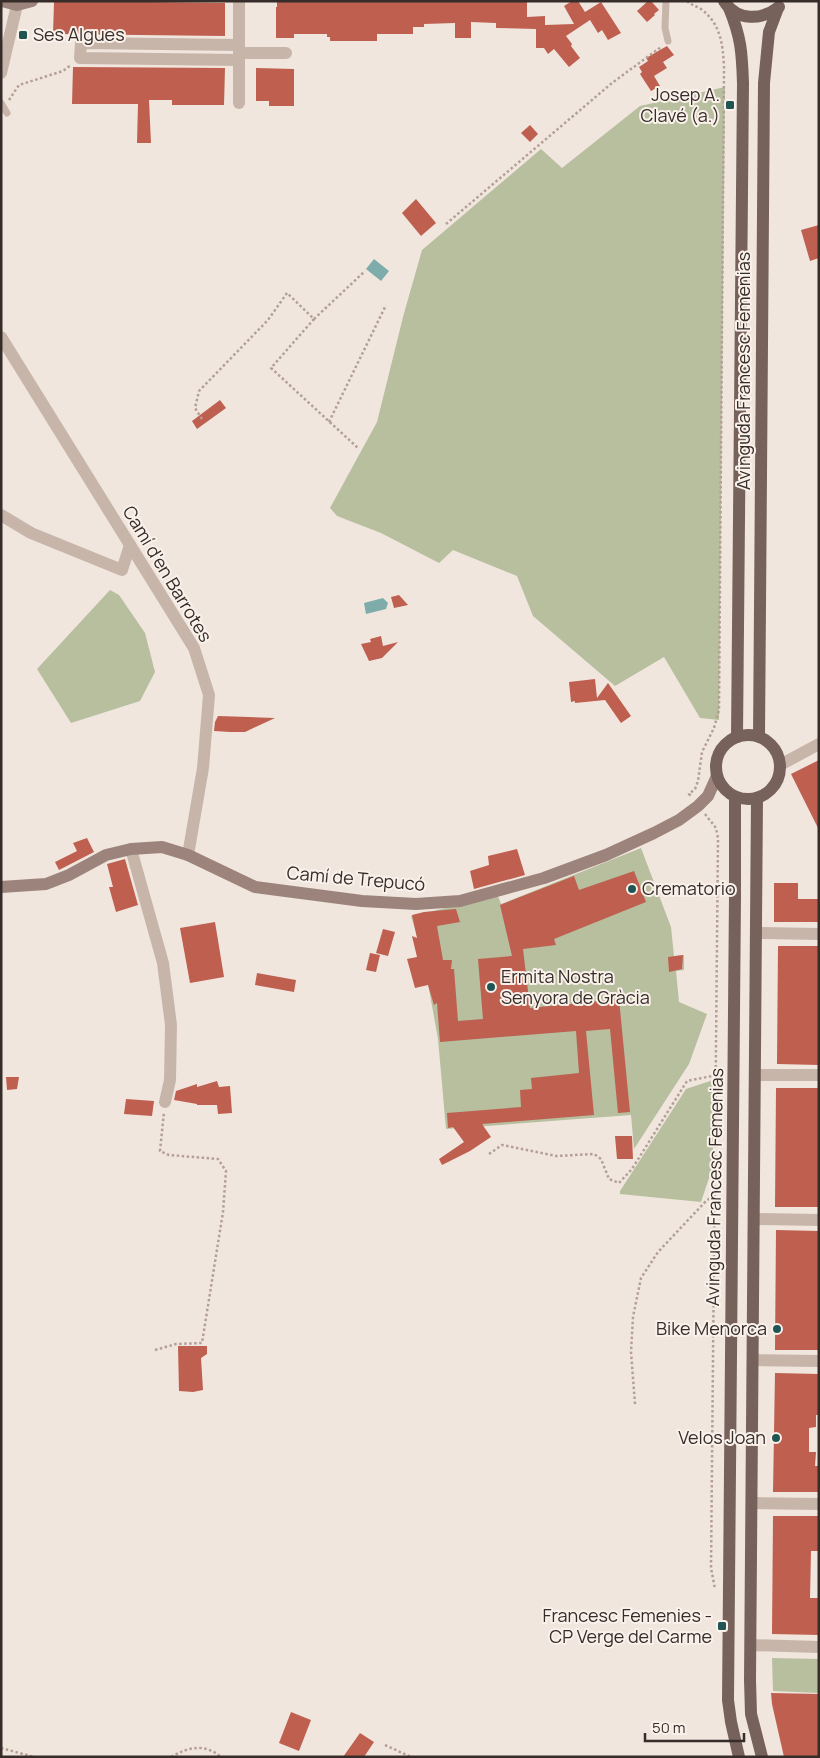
<svg xmlns="http://www.w3.org/2000/svg" width="820" height="1758" viewBox="0 0 820 1758" font-family="Manrope,sans-serif">
  <rect width="100%" height="100%" fill="#f1e6de"/>
  <g fill="#b7bf9f">
    <path d="M725,87L719,720L700,718L664,657L615,686L533,616L517,576L453,550L439,563L381,533L337,516L330,508L377,422L403,317L422,250L541,149L562,168L640,106Z"/>
    <path d="M110,590L119,595L145,633L155,672L140,701L71,723L37,669Z"/>
    <path d="M641,848L671,927L674,956L684,955V970L676,971L679,1002L707,1014L689,1064L634,1149L631,1115L446,1129L438,1039L423,956L411,916L498,896L501,904Z"/>
    <path d="M713,1080V1166L701,1202L620,1194V1191L686,1089Z"/>
    <path d="M772,1658L819,1659V1693L773,1691Z"/>
  </g>
  <g fill="#7eacaa">
    <path d="M374,259L389,271L381,281L366,269Z"/>
    <path d="M383,598L388,603L386,609L366,614L364,603Z"/>
  </g>
  <g fill="#be5f4f">
    <path d="M82,1L225,3V36L53,34L54,2Z"/>
    <path d="M527,1V17L545,16V25L574,24L564,6L572,1H578L585,12L601,2L621,33L608,40L602,30L598,33L590,20L566,36L572,44L571,46L580,58L569,67L554,49L548,54L544,48H536V29L496,28V23L471,22V38H455V23L424,24V27H413V34H377V41H330V37H327V34H294V38H276V7H277V2Z"/>
    <path d="M648,1H651L659,10L654,14L655,15L647,22L637,11Z"/>
    <path d="M667,46L674,55L663,62L667,68L654,76L660,86L651,91L640,74L642,72L639,67L648,61L646,58Z"/>
    <path d="M73,67L225,68L224,105H172V100H149L151,143H137L138,104H72Z"/>
    <path d="M256,68L294,69V106H269V101H256Z"/>
    <path d="M530,125L538,134L530,142L521,133Z"/>
    <path d="M416,199L436,223L421,236L402,213Z"/>
    <path d="M819,225V258L810,261L801,230Z"/>
    <path d="M220,400L226,408L197,429L192,421Z"/>
    <path d="M399,595L408,605L394,608L391,597Z"/>
    <path d="M381,636L383,646L398,642L382,658L369,661L361,644L371,642L370,639Z"/>
    <path d="M595,679L597,698L608,683L631,716L621,723L605,700L575,703V701L571,702L569,682Z"/>
    <path d="M218,716L275,718L245,732H230L214,731L215,722Z"/>
    <path d="M819,760V830L791,774Z"/>
    <path d="M87,838L94,852L59,870L55,862L77,851L73,843Z"/>
    <path d="M517,849L525,875L474,889L470,871L489,865L488,856Z"/>
    <path d="M125,859L138,905L116,912L109,887H113L107,864Z"/>
    <path d="M634,871L646,902L554,939L556,945L523,949L530,1008L619,999L630,1112L618,1113L610,1029L586,1031L594,1115L482,1124L491,1137L470,1151L442,1165L439,1159L464,1142L453,1127L448,1128L447,1113L521,1107L520,1090L532,1089L531,1078L579,1073L576,1031L440,1042L437,1003L434,1005L428,985L415,988L407,959L417,957L412,936L417,938L412,915L424,912L456,909L460,922L437,926L443,960H452L451,969H454L458,1021L483,1019L478,959L512,956L500,905L574,876L579,890Z"/>
    <path d="M774,883H798V899H819V922H774Z"/>
    <path d="M215,922L224,977L190,983L180,928Z"/>
    <path d="M383,929L395,932L388,956L376,953Z"/>
    <path d="M778,946H819V1065L777,1064Z"/>
    <path d="M370,953L380,955L376,972L366,970Z"/>
    <path d="M683,955L682,969L669,972L668,957Z"/>
    <path d="M257,973L296,980L294,992L255,985Z"/>
    <path d="M6,1077H19L17,1089L7,1090Z"/>
    <path d="M217,1081L219,1087L230,1086L232,1113L218,1114L217,1105H197V1104L174,1100L176,1091L197,1084V1087Z"/>
    <path d="M776,1088H819V1207H775Z"/>
    <path d="M126,1099L154,1101L152,1116L124,1114Z"/>
    <path d="M615,1136H632L633,1159H617Z"/>
    <path d="M776,1230L819,1231V1350H775Z"/>
    <path d="M178,1346H207V1354L201,1358L203,1390L193,1392L179,1391Z"/>
    <path d="M775,1373L819,1374V1415H816V1427L809,1428V1452H816L815,1466H819V1492H773Z"/>
    <path d="M773,1516H819V1551H811L810,1598H819V1635L772,1634Z"/>
    <path d="M771,1693L819,1694V1757H784L772,1704Z"/>
    <path d="M291,1712L311,1720L299,1751L279,1743Z"/>
    <path d="M360,1733L374,1742L364,1757H343Z"/>
  </g>
  <g fill="none" stroke-linecap="round" stroke-linejoin="round">
    <g stroke="#b49f95" stroke-width="2.5" stroke-dasharray="2.5 2.5" stroke-linecap="butt">
      <path d="M687,1C691,5 696,6 701,9C721,24 723,45 724,68L719,710L714,728L702,752L698,781L695,789L689,794L691,796"/>
      <path d="M9,100L19,85L63,71L71,65"/>
      <path d="M446,224L612,83L661,47"/>
      <path d="M314,319L271,368L358,448"/>
      <path d="M202,419L195,408L199,391L268,320L287,293L314,319L364,272"/>
      <path d="M329,422L386,305"/>
      <path d="M705,814L716,828L718,838L711,1568L715,1589"/>
      <path d="M489,1154L502,1145L556,1156L594,1154L601,1159L609,1179L619,1183L632,1169L687,1081L722,1074"/>
      <path d="M155,1350L176,1344L202,1343L223,1212L226,1171L218,1159L169,1155L160,1151L164,1112"/>
      <path d="M635,1404L631,1352L633,1317L641,1278L658,1252L706,1201L715,1195"/>
      <path d="M385,1745L411,1757"/>
      <path d="M1,1748L34,1757"/>
      <path d="M171,1757C189,1747 204,1743 221,1757"/>
    </g>
    <g stroke="#c8b5aa" stroke-width="7">
      <path d="M666,1L665,28L668,41"/>
      <path d="M1,103L7,113"/>
    </g>
    <g stroke="#c8b5aa" stroke-width="12">
      <path d="M239,45L81,43L80,58L239,60"/>
      <path d="M239,53H286"/>
      <path d="M1,73L17,5"/>
      <path d="M239,103V1"/>
      <path d="M1,337L194,648L209,695L203,768L188,855"/>
      <path d="M1,515L31,533L122,570L130,545"/>
      <path d="M780,765L819,744"/>
      <path d="M131,849L163,963L171,1025L170,1080L165,1102"/>
      <path d="M757,933L819,934"/>
      <path d="M756,1075H819"/>
      <path d="M754,1219L819,1220"/>
      <path d="M753,1360L819,1361"/>
      <path d="M753,1503L819,1504"/>
      <path d="M751,1645L819,1647"/>
    </g>
    <g stroke="#9c847c" stroke-width="12">
      <path d="M2,1L17,5L32,1"/>
      <path d="M1,887L46,884L69,875L106,855L131,849L162,847L188,855L255,887L362,901L416,904L460,901L544,878L606,855L654,833L679,820L698,806L708,796L717,776"/>
    </g>
    <g stroke="#77625b" stroke-width="12">
      <path d="M724,1C737,22 762,20 779,7"/>
      <path d="M729,8C741,37 742,52 743,83L737,737"/>
      <circle cx="748" cy="767" r="32"/>
      <path d="M759,737L764,83L769,32L778,8"/>
      <path d="M735,797V896L728,1700L731,1722L739,1757"/>
      <path d="M757,798L750,1680L751,1714L762,1757"/>
    </g>
  </g>
  <g fill="#215554" stroke="#f9f1ea" stroke-width="2">
    <rect x="18" y="30" width="10" height="10" rx="2.5"/>
    <rect x="725" y="100" width="10" height="10" rx="2.5"/>
    <circle cx="632" cy="889" r="5"/>
    <circle cx="491" cy="987" r="5"/>
    <circle cx="777" cy="1329" r="5"/>
    <circle cx="776" cy="1438" r="5"/>
    <rect x="717" y="1621" width="10" height="10" rx="2.5"/>
  </g>
  <g text-anchor="middle" stroke-width="4" stroke-linejoin="round" paint-order="stroke">
    <g font-size="18" fill="#362c29" stroke="#f9f1ea" text-anchor="end">
      <text x="33" y="41" text-anchor="start">Ses Algues</text>
      <text x="720" y="101">Josep A.<tspan x="720" dy="21">Clavé (a.)</tspan></text>
      <text x="642" y="895" text-anchor="start">Crematorio</text>
      <text x="501" y="983" text-anchor="start">Ermita Nostra<tspan x="501" dy="21">Senyora de Gràcia</tspan></text>
      <text x="767" y="1335">Bike Menorca</text>
      <text x="766" y="1444">Velos Joan</text>
      <text x="712" y="1622">Francesc Femenies -<tspan x="712" dy="21">CP Verge del Carme</tspan></text>
    </g>
    <g font-size="18" fill="#362c29" stroke="#f9f1ea">
      <text transform="translate(744 371) rotate(-90)" y="6">Avinguda Francesc Femenias</text>
      <text transform="translate(167 574) rotate(59)" y="6">Camí d'en Barrotes</text>
      <text transform="translate(356 879) rotate(5)" y="6">Camí de Trepucó</text>
      <text transform="translate(715 1187) rotate(-89)" y="6">Avinguda Francesc Femenias</text>
    </g>
  </g>
  <rect width="820" height="1758" fill="none" stroke="#362c29" stroke-width="5"/>
  <path d="M645 1733v8h99v-8" fill="none" stroke="#362c29" stroke-width="2.5"/>
  <text x="652" y="1733" font-size="15" fill="#362c29" stroke="#f9f1ea" stroke-width="4" paint-order="stroke">50 m</text>
</svg>
